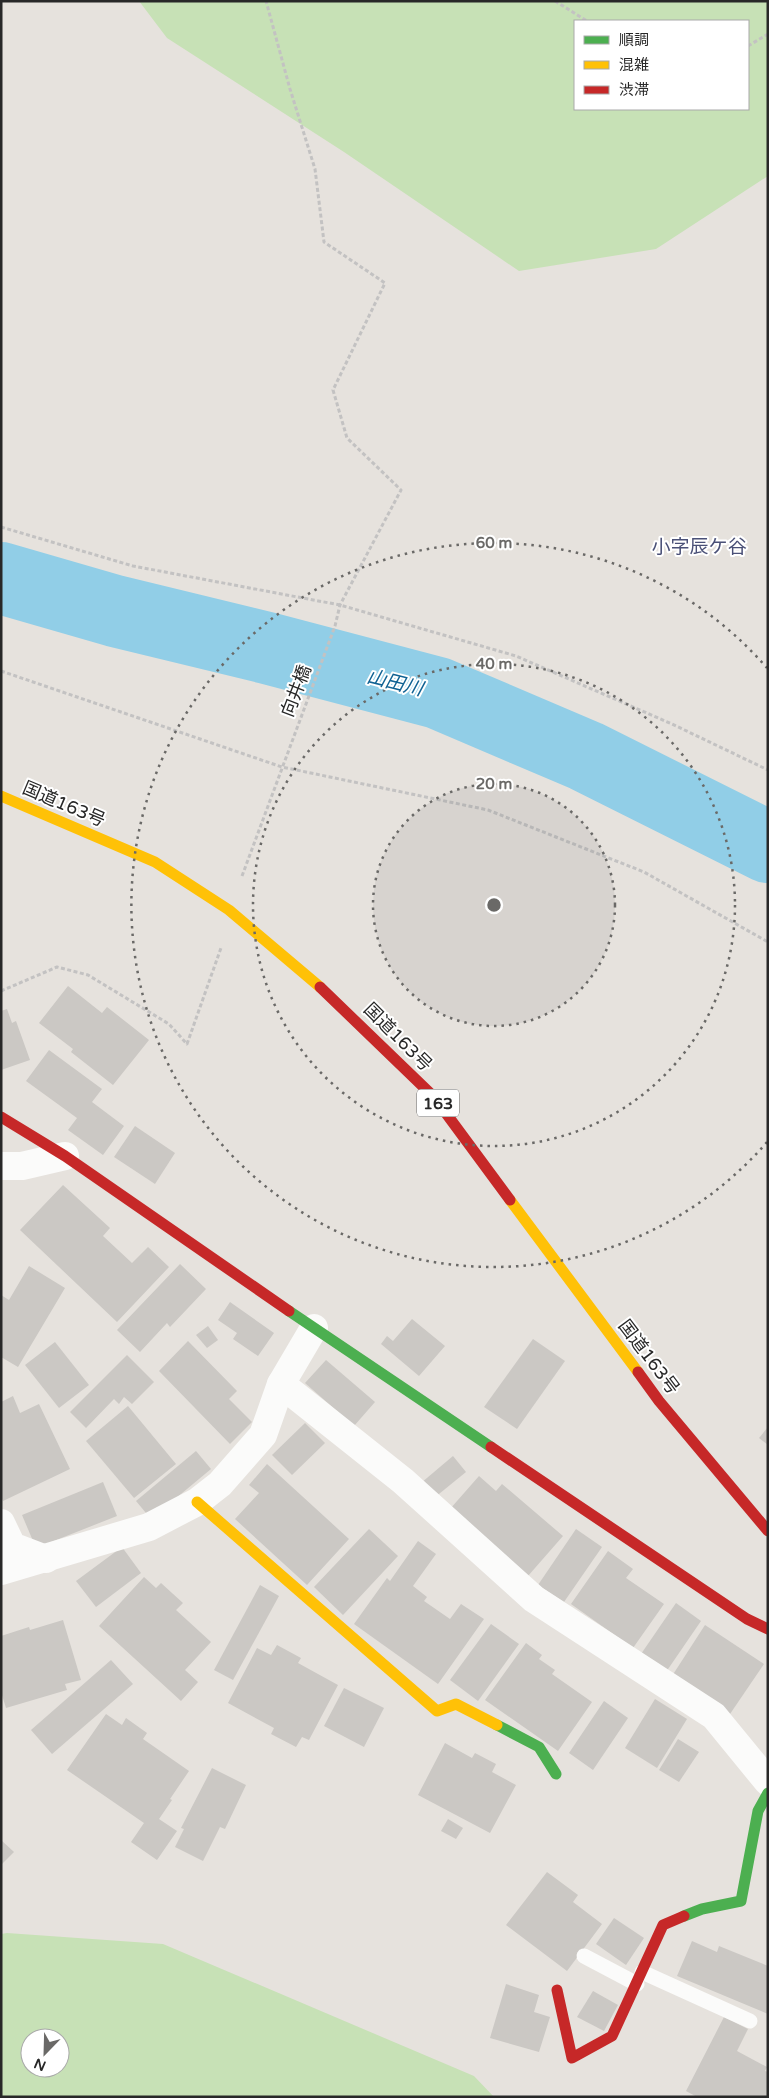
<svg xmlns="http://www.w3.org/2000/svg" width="769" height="2098" viewBox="0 0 769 2098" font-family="'Varela Round','Noto Sans JP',sans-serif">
  <rect width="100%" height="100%" fill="#e6e2dd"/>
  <g fill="#c7e1b6" fill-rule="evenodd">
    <path d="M139,1H768V176L656,249L519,271L344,152L167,38ZM575,21H748V109H575Z"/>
    <path d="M7,1933L163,1944L474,2076L494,2097H1V1934ZM30,2038H60V2068H30Z"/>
  </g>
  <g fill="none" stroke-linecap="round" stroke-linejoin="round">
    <path stroke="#91cee7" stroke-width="72" d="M1,578L115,611L267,648L438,693L586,756L768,847"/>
  </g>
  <g fill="#cbc8c4">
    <path d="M68,986L102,1013L107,1007L149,1040L113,1085L71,1052L73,1049L39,1023Z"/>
    <path d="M7,1009L12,1023L16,1021L30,1060L1,1070V1011Z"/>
    <path d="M49,1050L102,1089L92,1102L124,1126L103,1155L68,1130L77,1118L26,1081Z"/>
    <path d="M135,1126L175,1153L155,1184L114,1157Z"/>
    <path d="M63,1185L110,1228L103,1236L132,1263L148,1247L169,1267L117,1322L20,1230Z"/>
    <path d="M180,1264L206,1289L170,1327L167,1323L140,1352L117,1330Z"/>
    <path d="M29,1266L65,1288L18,1367L1,1357V1295L9,1300Z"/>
    <path d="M230,1302L274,1333L258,1356L233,1339L237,1333L218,1320Z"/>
    <path d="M412,1319L445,1346L419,1376L381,1344L387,1336L393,1341Z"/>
    <path d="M208,1326L218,1340L207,1348L196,1335Z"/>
    <path d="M533,1339L565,1361L517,1429L484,1407Z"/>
    <path d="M188,1341L237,1391L229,1399L252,1422L230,1444L159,1371Z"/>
    <path d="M55,1342L89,1385L59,1408L25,1365Z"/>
    <path d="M127,1355L154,1382L132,1404L124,1397L119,1404L114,1399L86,1428L70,1412Z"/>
    <path d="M326,1360L375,1402L354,1426L305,1383Z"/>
    <path d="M13,1396L20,1413L39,1404L70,1469L3,1501L1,1497V1402Z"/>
    <path d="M128,1406L176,1464L134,1498L86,1441Z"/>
    <path d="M305,1423L325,1443L292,1475L272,1455Z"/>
    <path d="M768,1427V1445L759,1438Z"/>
    <path d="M196,1451L211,1469L151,1519L136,1501Z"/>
    <path d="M453,1456L466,1472L434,1498L421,1483Z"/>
    <path d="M267,1464L349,1539L307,1585L235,1519L259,1493L249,1485Z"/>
    <path d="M479,1476L496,1491L502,1484L563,1536L528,1576L450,1509Z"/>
    <path d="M103,1482L117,1516L36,1548L22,1515Z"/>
    <path d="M369,1529L398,1556L343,1615L314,1587Z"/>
    <path d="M576,1529L602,1547L564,1602L538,1585Z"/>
    <path d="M418,1541L436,1554L413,1586L427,1597L424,1601L450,1619L461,1604L484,1619L438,1684L354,1624L387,1578L390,1581Z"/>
    <path d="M122,1547L141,1573L96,1607L76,1581Z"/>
    <path d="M608,1551L633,1569L626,1578L664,1604L633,1648L571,1604Z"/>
    <path d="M144,1577L156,1588L161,1583L183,1603L176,1610L211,1642L185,1670L198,1682L181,1701L99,1626Z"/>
    <path d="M260,1585L279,1596L233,1680L214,1670Z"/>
    <path d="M676,1603L701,1621L666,1672L641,1654Z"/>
    <path d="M63,1620L81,1680L65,1684L67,1690L6,1708L1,1692V1636L29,1627L30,1630Z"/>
    <path d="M491,1624L519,1644L478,1701L450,1680Z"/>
    <path d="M705,1625L764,1664L730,1714L672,1676Z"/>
    <path d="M526,1643L542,1655L539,1659L555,1670L552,1674L592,1702L558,1751L485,1700Z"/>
    <path d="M277,1645L301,1658L298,1663L338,1685L309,1740L302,1737L296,1747L271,1734L274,1728L228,1703L257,1648L271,1655Z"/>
    <path d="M111,1660L133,1684L52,1754L31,1730Z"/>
    <path d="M344,1688L384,1708L364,1747L324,1726Z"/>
    <path d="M655,1699L687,1719L657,1768L625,1748Z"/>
    <path d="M604,1701L628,1718L593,1770L569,1753Z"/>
    <path d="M106,1714L122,1725L126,1718L147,1733L143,1739L189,1771L170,1799L172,1800L159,1819L177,1831L157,1860L131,1842L144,1823L67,1770Z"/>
    <path d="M678,1739L699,1752L679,1782L659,1770Z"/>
    <path d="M445,1743L472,1758L475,1753L496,1764L492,1772L516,1785L490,1833L418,1795Z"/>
    <path d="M212,1768L246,1785L225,1829L220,1827L203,1861L175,1847L184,1829L181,1828Z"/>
    <path d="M448,1819L463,1828L456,1839L441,1831Z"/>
    <path d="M1,1840L14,1852L1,1865Z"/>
    <path d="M547,1872L578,1895L573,1902L602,1924L567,1971L506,1925Z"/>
    <path d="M614,1918L644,1938L626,1965L596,1944Z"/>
    <path d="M692,1941L717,1952L719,1946L768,1966V2014L677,1976Z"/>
    <path d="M506,1984L539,1995L534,2012L550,2017L539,2052L490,2038Z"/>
    <path d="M593,1991L618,2005L604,2031L577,2017Z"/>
    <path d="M724,2017L748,2029L737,2051L767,2067L765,2071L768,2072V2097H697L686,2091Z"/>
  </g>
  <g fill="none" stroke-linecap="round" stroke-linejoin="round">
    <g stroke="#c3c2c2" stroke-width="3" stroke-dasharray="4 2.5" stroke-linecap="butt">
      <path d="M555,1L587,21"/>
      <path d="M748,46L768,34"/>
      <path d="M1,527L133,566L340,605L516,656L672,724L768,770"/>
      <path d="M1,671L282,767L488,810L644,872L768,942"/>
      <path d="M242,876L335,626L340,605L401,490L347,438L333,390L385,283L324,242L315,169L290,89L266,1"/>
      <path d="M1,991L57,967L88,975L169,1024L187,1044L221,948"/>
    </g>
    <g stroke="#fbfbfa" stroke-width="15">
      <path d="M584,1956L637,1984"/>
      <path d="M642,1972L750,2021"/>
    </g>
    <g stroke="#fbfbfa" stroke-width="28">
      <path d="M1,1166H22L65,1156"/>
      <path d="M281,1384L403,1481L534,1599L714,1716L768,1782"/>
      <path d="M1,1523L12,1546L46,1559"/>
      <path d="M1,1571L149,1527L197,1502L220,1484L263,1435L281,1384L314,1328"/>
    </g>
    <g stroke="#4caf50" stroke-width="11">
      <path d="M289,1311L491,1447"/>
      <path d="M497,1725L539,1747L556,1774"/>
      <path d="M684,1916L702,1909L741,1901L758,1811L768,1793"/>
    </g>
    <g stroke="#ffc107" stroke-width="11">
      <path d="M1,796L155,862L229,910L320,987"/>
      <path d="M510,1200L638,1372"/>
      <path d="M197,1502L437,1711L456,1704L497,1725"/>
    </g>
    <g stroke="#c62828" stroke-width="11">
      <path d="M320,987L434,1097L510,1200"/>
      <path d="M1,1117L65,1156L289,1311"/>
      <path d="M638,1372L659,1401L768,1531"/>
      <path d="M491,1447L747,1619L768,1629"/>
      <path d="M557,1990L572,2058L612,2036L663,1925L684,1916"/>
    </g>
  </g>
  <circle cx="494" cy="905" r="121" fill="#6a6967" fill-opacity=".12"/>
  <g fill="none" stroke="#6a6967" stroke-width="2.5" stroke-dasharray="2.5 5">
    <circle cx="494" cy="905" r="121"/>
    <circle cx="494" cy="905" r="241"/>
    <path d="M767 1142A362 362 0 1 1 767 668"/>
  </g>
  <g text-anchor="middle" stroke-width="4" stroke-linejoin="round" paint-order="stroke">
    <rect fill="#fff" stroke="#686868" stroke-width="1" x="417" y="1089.5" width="42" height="27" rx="4"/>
    <g font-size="16" font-weight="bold" fill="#282828">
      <text x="438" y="1109">163</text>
    </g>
    <g font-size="18" fill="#282828" stroke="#fff">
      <text transform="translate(296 691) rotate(-69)" y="6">向井橋</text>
      <text transform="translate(64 804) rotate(23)" y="6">国道163号</text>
      <text transform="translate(398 1037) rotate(45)" y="6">国道163号</text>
      <text transform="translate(649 1357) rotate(53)" y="6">国道163号</text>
    </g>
    <g font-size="19" fill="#4a5077" stroke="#fff">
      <text x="699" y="553">小字辰ケ谷</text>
    </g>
    <g font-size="19" font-style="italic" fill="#106293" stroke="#fff">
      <text transform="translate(395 682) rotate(14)" y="7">山田川</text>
    </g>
  </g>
  <circle cx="494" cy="905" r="8" fill="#6a6967" stroke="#fff" stroke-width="2.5"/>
  <g font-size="15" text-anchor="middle" font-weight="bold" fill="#6a6967" stroke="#fff" stroke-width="4" stroke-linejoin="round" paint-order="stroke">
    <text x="494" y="548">60 m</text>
    <text x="494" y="669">40 m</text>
    <text x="494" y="789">20 m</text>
  </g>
  <rect width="769" height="2098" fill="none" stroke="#282828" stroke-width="5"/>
  <rect x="574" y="20" width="175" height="90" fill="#ffffff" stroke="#a9a9a9"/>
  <rect x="584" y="36" width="25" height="8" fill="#4caf50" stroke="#a9a9a9"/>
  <text x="619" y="45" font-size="15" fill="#282828">順調</text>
  <rect x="584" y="61" width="25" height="8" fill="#ffc107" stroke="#a9a9a9"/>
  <text x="619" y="70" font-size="15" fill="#282828">混雑</text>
  <rect x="584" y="86" width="25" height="8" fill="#c62828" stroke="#a9a9a9"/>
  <text x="619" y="95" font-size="15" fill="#282828">渋滞</text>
  <g transform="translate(45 2053) rotate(203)"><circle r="24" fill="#ffffff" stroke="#a9a9a9"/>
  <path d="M0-4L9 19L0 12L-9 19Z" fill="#6a6967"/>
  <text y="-8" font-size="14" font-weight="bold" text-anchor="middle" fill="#282828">N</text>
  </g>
</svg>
